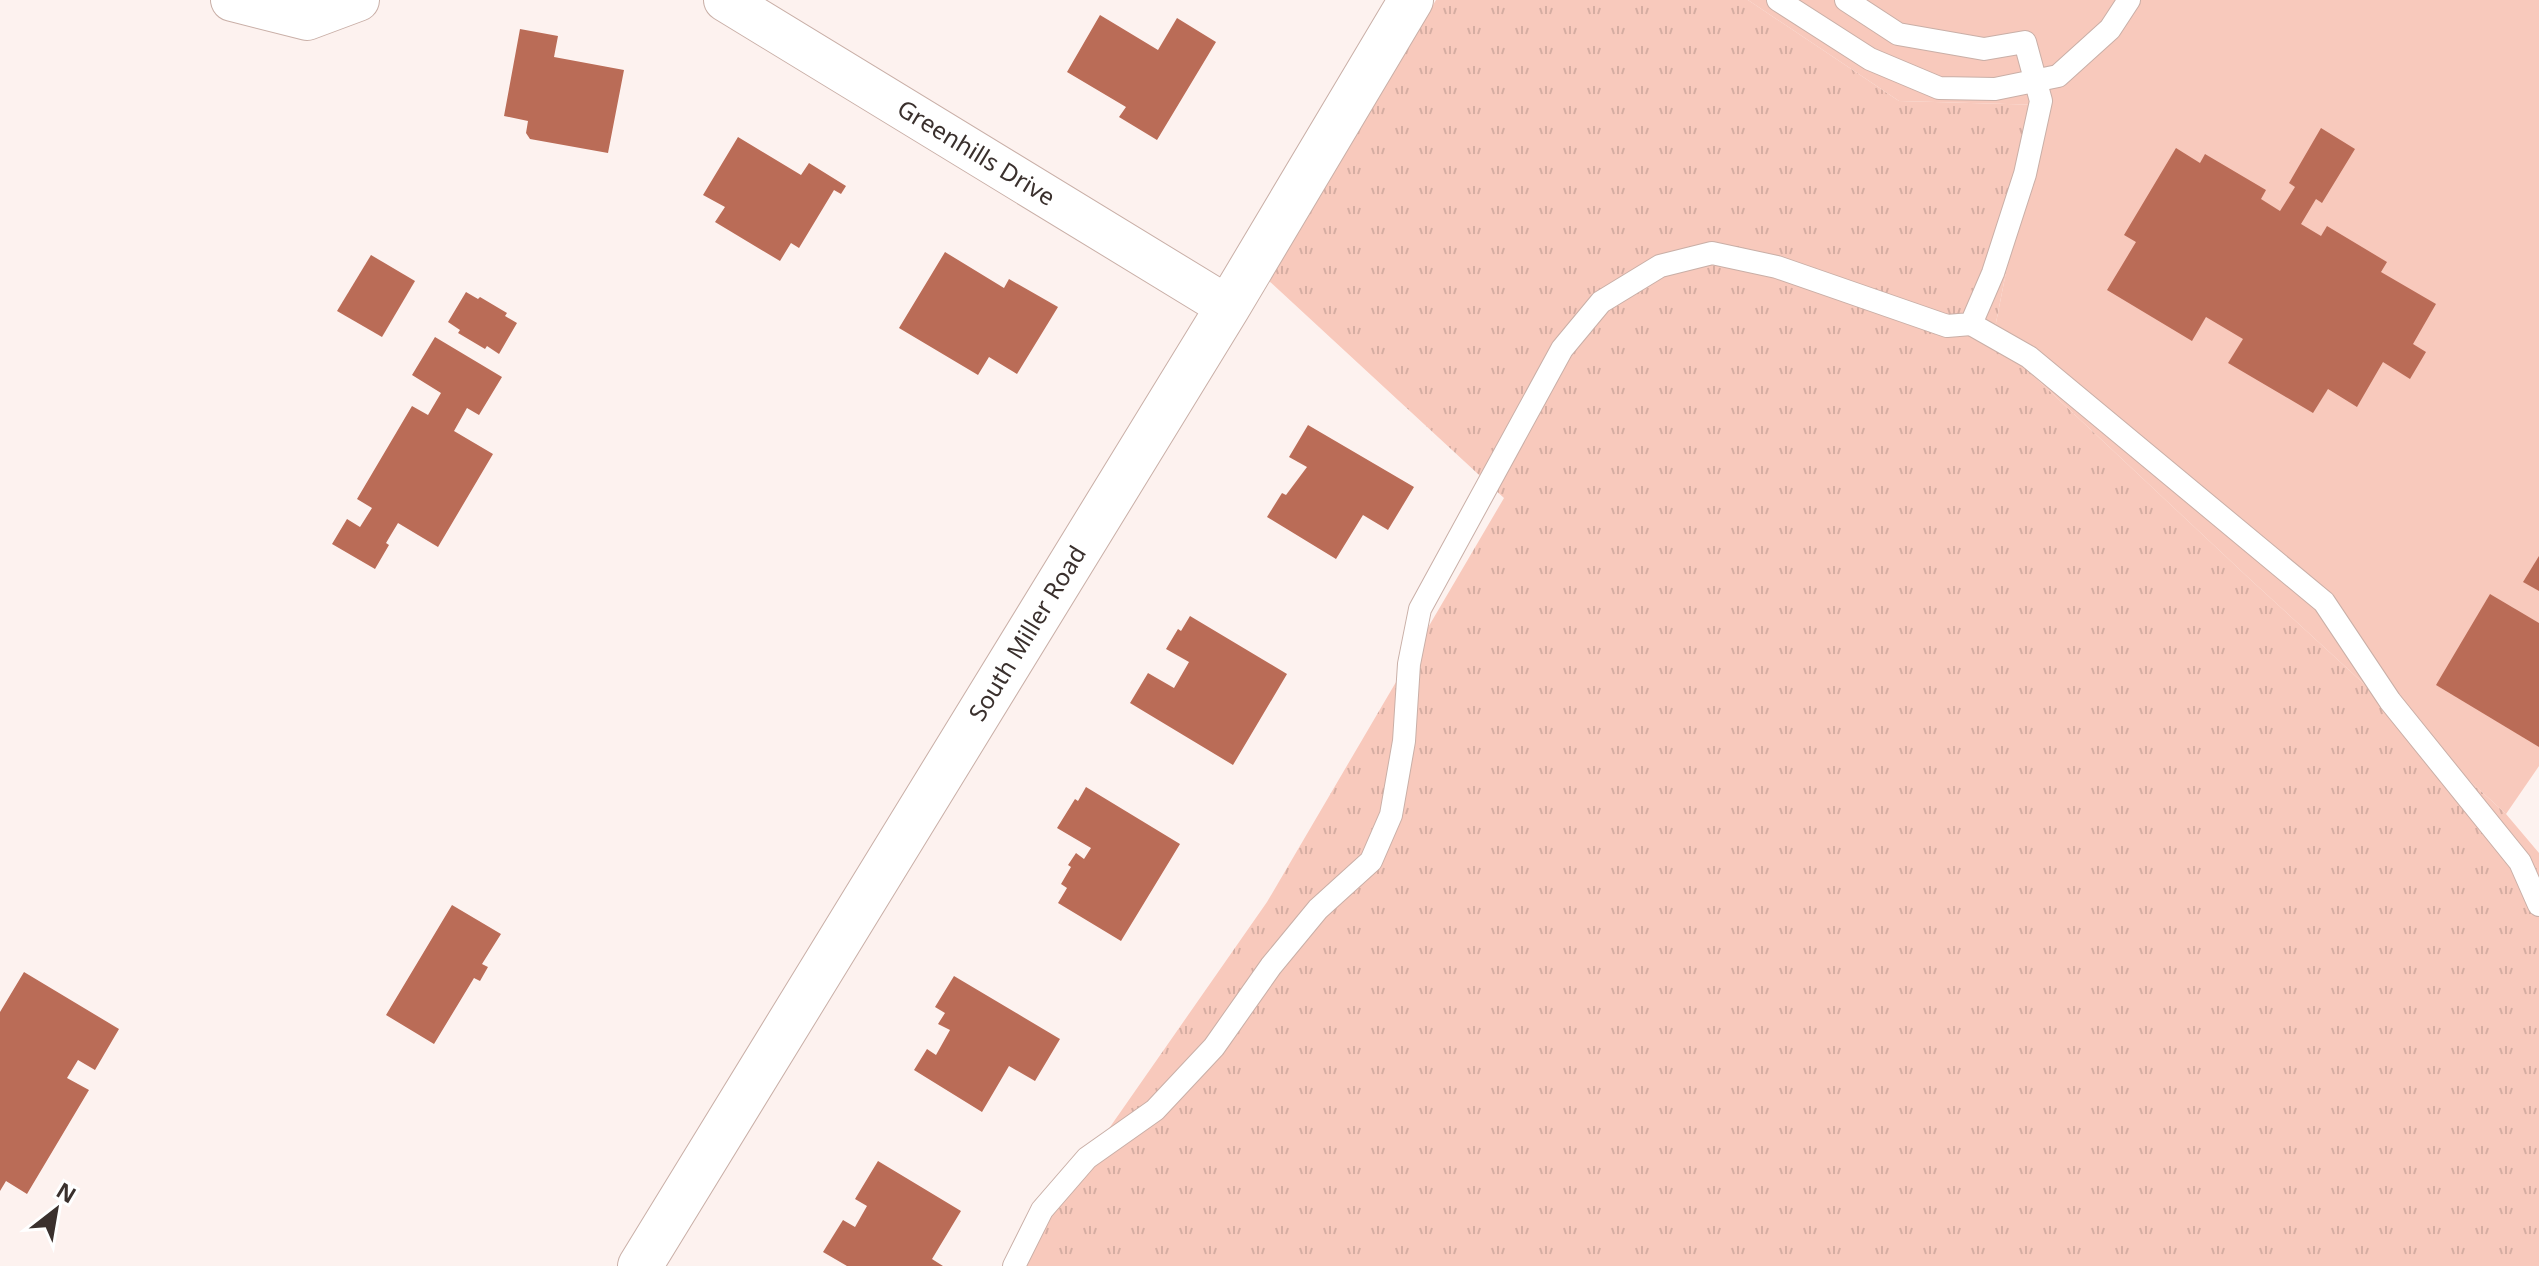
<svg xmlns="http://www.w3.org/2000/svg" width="2539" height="1266" viewBox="0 0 2539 1266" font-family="'Noto Sans',sans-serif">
  <defs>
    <pattern id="grass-tufts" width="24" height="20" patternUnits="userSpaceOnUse" patternTransform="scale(2)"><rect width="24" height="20" fill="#f8c9bc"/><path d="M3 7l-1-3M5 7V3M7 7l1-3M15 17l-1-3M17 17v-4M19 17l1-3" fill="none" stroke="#d5ada2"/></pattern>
  </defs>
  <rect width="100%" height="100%" fill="#fdf2ef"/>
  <path fill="url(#grass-tufts)" d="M1436,0H1748L1899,101L2039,105L1993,338L2253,582L2506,814L2539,853V1266H1013L1267,902L1504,498L1268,280Z"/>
  <path fill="#f8c9bc" d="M1748,0H2539V766L2506,814L2253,582L1993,338L2039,105L1899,101Z"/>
  <g fill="#ba6c57">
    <path d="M1100,15L1158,50L1177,18L1216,42L1157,140L1119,117L1126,107L1067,72Z"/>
    <path d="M520,29L558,36L554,57L624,70L608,153L530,139L526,133L528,121L504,116Z"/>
    <path d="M2321,128L2355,149L2322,203L2316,199L2301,224L2321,236L2327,226L2387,262L2381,272L2436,304L2413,344L2426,352L2410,379L2383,362L2357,407L2328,389L2313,413L2228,363L2243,339L2206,317L2192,341L2107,290L2136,242L2124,235L2176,148L2200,163L2205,154L2266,190L2261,199L2280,211L2295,187L2289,183Z"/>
    <path d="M738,137L801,175L809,163L846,186L841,194L834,190L799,248L791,243L780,261L715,222L725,207L703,195Z"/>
    <path d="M945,252L1004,288L1009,279L1058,307L1017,374L989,357L978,375L899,328Z"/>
    <path d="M371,255L415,281L382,337L337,311Z"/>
    <path d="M466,292L478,299L480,297L507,313L505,316L517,323L499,354L487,346L485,349L458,333L460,330L448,322Z"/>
    <path d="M435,337L502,377L479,415L467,408L454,431L493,454L438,547L398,523L386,543L389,545L375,569L332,544L347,519L360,527L372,508L357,499L412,406L428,415L441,393L412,375Z"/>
    <path d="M1308,425L1414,487L1388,530L1363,515L1336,559L1267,517L1282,493L1286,495L1307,467L1289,457Z"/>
    <path d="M2539,556V591L2523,582Z"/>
    <path d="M2490,594L2539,623V747L2436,685Z"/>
    <path d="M1190,616L1287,674L1233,765L1130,703L1148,673L1174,688L1189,662L1166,649L1178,629L1181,631Z"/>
    <path d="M1086,787L1180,844L1121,941L1058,903L1067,888L1061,884L1071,867L1068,865L1076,853L1084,859L1091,848L1057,828L1075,799L1078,801Z"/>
    <path d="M452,905L501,934L482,964L488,967L480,981L474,978L434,1044L386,1015Z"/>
    <path d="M24,972L119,1029L95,1070L78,1060L67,1078L89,1090L27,1194L6,1181L0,1191V1012Z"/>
    <path d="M954,976L1060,1039L1035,1081L1009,1066L982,1112L914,1070L927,1049L936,1055L950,1030L938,1024L945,1013L935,1007Z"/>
    <path d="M878,1161L961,1211L932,1259L943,1266H847L823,1252L843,1220L855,1227L867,1206L855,1199Z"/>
  </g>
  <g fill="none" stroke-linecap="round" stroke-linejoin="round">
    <defs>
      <g id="lane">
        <path d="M1778,0L1870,59L1939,88L1995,89L2058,76L2110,29L2129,0"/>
        <path d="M1971,324L2029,357L2324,602L2390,701L2520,862L2539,905"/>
        <path d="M1014,1266L1042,1210L1087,1158L1155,1110L1214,1047L1271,966L1318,909L1371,861L1391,815L1404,741L1409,664L1420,609L1562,349L1601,302L1660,266L1712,253L1777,267L1947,326L1971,324L1993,273L2025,174L2041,101L2025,42L1984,49L1898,34L1846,0"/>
      </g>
      <g id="street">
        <path d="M232,0L307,19L358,0"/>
        <path id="s1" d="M725,0L1228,307"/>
      </g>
      <g id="secondary">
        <path id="s2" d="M640,1266L1228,307L1411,0"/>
      </g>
    </defs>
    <use href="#lane" stroke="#c9afa7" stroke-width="24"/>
    <use href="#street" stroke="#c9afa7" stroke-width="44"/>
    <use href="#secondary" stroke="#c9afa7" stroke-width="46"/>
    <use href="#lane" stroke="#fff" stroke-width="22"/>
    <use href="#street" stroke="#fff" stroke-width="42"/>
    <use href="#secondary" stroke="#fff" stroke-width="44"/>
  </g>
  <g text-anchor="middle" stroke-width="8" stroke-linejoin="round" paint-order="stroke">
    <g font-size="24" fill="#3a302d" stroke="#fff">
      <text dy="8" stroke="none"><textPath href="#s1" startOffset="294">Greenhills Drive</textPath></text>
      <text dy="8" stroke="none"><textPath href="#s2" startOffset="742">South Miller Road</textPath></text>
    </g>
  </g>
  <g transform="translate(56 1210) rotate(31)" stroke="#ffffff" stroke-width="6" paint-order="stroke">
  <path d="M0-6L14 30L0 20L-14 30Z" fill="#3a302d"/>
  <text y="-12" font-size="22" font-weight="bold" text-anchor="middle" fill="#3a302d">N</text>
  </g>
</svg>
